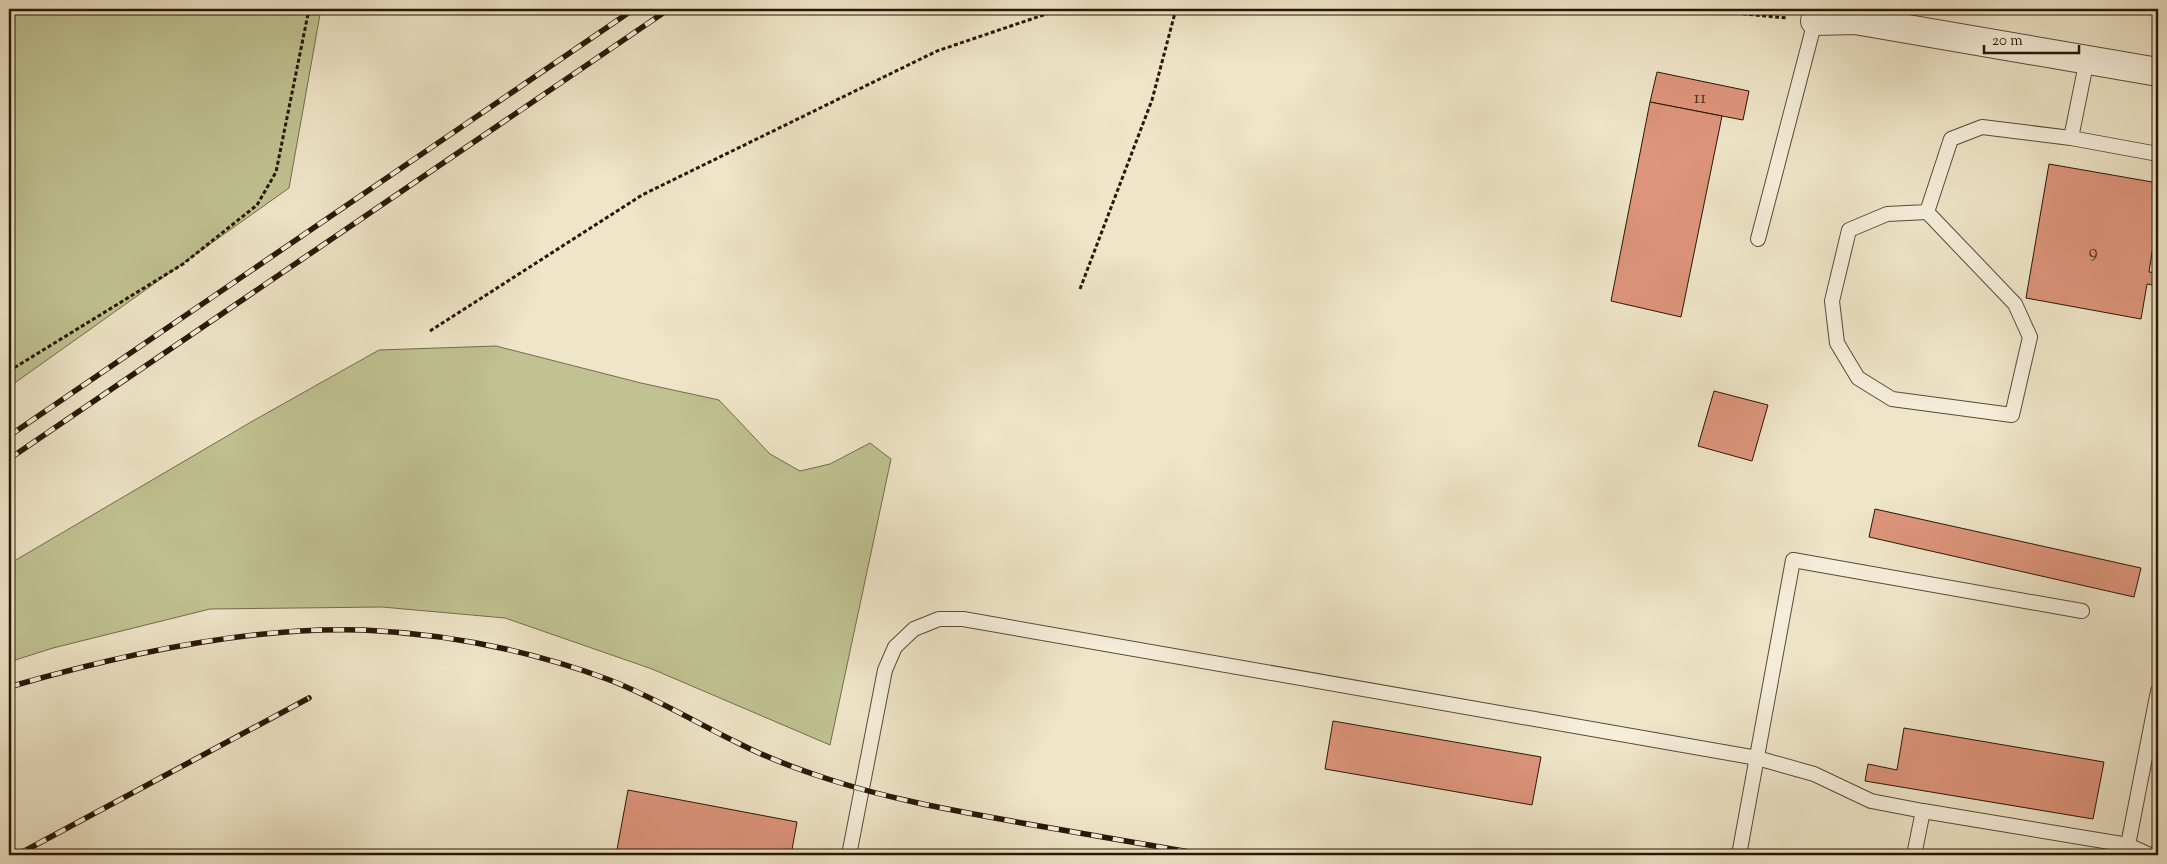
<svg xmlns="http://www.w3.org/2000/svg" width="2167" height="864" viewBox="0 0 2167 864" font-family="'Sorts Mill Goudy',serif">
  <rect width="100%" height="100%" fill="#efe5c8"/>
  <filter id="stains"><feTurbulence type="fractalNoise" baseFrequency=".004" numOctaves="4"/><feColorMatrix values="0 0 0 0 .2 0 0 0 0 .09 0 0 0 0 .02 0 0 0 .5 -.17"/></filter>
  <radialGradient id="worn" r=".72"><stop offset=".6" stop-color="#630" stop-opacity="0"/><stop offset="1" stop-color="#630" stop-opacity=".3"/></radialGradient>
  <g fill="#c0c291" stroke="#746c4c">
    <path d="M9,9H321L289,188L9,387Z"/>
    <path d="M496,346L641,383L719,400L770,454L800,471L830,464L870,443L891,459L830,745L652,669L505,618L382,607L210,609L53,648L9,662V564L251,422L379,350Z"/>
  </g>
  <g fill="#dd957b" stroke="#291606">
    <path d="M1657,72L1749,91L1743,120L1650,102Z"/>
    <path d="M1650,102L1722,116L1681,317L1611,301Z"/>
    <path d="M2049,164L2158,183V213L2149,272L2158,273V286L2147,284L2141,319L2026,298Z"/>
    <path d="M1714,391L1768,405L1752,461L1698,446Z"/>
    <path d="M1875,509L2141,568L2134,597L1869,537Z"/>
    <path d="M1333,721L1541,757L1532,805L1325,769Z"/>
    <path d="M1904,728L2104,762L2093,819L1865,781L1868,764L1897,770Z"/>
    <path d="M628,790L797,822L791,855H616Z"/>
  </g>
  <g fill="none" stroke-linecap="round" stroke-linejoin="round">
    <defs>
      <g id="lane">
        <path d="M2071,138L2158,154"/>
        <path d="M1927,212L1887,214L1849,230L1832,301L1837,343L1858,378L1892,399L2012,415L2030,337L2015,304L1927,212L1951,139L1982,127L2071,138L2087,59"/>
        <path d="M1758,239L1815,21"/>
        <path d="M2128,845L2150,855"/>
        <path d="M849,855L885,670L895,647L914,629L939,619H963L1757,758L1814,774L1871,801L1923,811L2128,845L2158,691"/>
        <path d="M1739,855L1793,560L2082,611"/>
        <path d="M1914,855L1923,811"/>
      </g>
      <path id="street" d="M1815,21L1855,20L2158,72"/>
    </defs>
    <use href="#lane" stroke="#5a4a36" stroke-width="16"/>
    <use href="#street" stroke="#5a4a36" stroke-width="30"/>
    <g stroke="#291606" stroke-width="3" stroke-dasharray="4 2.5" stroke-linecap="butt">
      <path d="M1691,9L1787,18"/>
      <path d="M1080,289L1152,100L1176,9"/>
      <path d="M430,331L642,195L937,51L1061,9"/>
      <path d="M9,371L183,264L257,205L276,172L309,9"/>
    </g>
    <use href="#lane" stroke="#f5eedb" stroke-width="14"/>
    <use href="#street" stroke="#f5eedb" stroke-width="28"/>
    <defs>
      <g id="rail">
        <path d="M9,436L634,9"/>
        <path d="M9,459L669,9"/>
        <path d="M9,687C119,655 249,626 364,630C447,634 529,650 607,679C652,696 693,721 736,742C765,757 797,769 828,779C892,800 957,811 1022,823C1084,834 1145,844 1206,855"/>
        <path d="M17,855L309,698"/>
      </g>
    </defs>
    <use href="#rail" stroke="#291606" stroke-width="5.5"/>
    <use href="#rail" stroke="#f5eedb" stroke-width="4" stroke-dasharray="11" stroke-linecap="butt"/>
  </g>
  <g text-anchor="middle" stroke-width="4.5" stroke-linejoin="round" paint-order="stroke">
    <g font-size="19" fill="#563623">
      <text x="1700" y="103">11</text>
      <text x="2093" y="257">9</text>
    </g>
  </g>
  <rect width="2167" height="864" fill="none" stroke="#efe5c8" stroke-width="30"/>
  <rect x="10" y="10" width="2147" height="844" fill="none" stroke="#291606" stroke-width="2.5"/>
  <rect x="15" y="15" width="2137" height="834" fill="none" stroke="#291606"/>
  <path d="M1984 45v8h95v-8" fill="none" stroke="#291606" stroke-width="2.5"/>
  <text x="1992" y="45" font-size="15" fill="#291606" stroke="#f5eedb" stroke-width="4" paint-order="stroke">20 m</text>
  <rect width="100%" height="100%" filter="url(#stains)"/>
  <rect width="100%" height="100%" fill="url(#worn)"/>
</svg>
